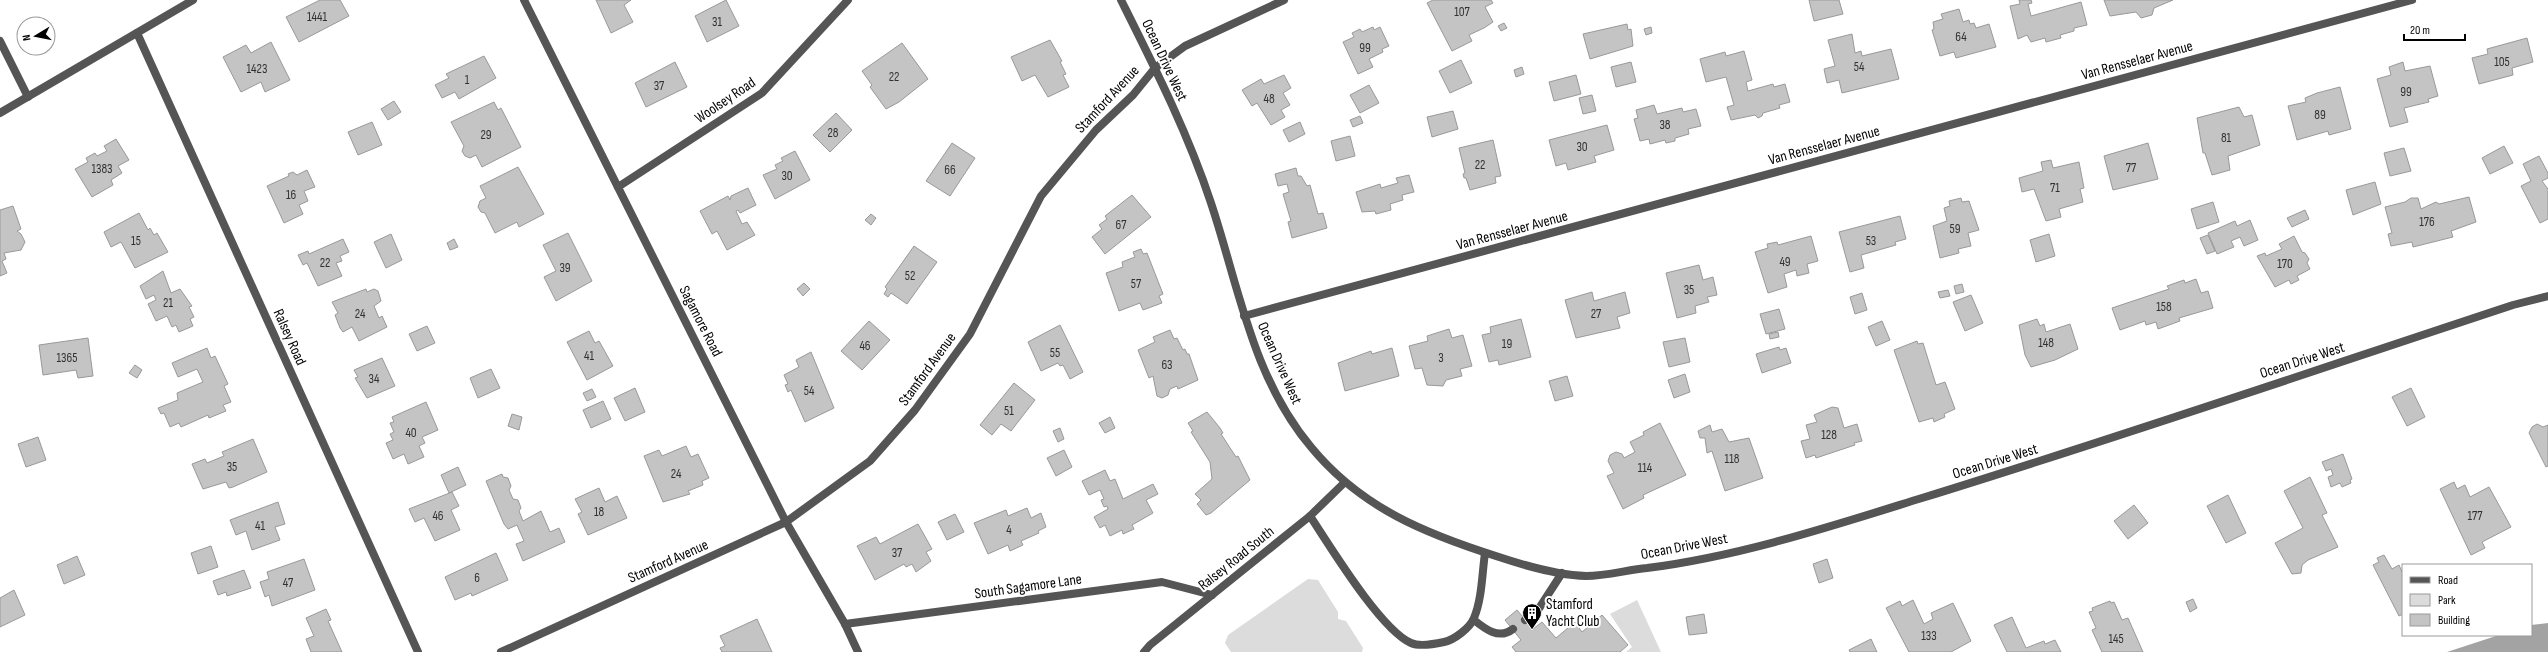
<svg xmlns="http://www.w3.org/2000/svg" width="2548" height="652" viewBox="0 0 2548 652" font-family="'Sofia Sans Condensed',sans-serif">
  <rect width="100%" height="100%" fill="#fff"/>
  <g fill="#dcdcdc">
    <path d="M1308,579L1318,580L1338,612V619L1346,621L1363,648L1362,652H1231L1225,643L1228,635Z"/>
    <path d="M1637,600L1661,652H1626L1632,647L1610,614Z"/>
  </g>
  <path fill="#a3a3a3" d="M2548,623V652H2447L2499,635H2531V625Z"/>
  <g fill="#c4c4c4" stroke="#999">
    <path d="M320,0H340L349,16L299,42L286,17Z"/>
    <path d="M596,0H631L624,5L633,22L611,33Z"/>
    <path d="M726,0L739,26L707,42L695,16Z"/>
    <path d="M1433,0H1491L1493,3L1485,7L1493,22L1484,28L1469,35L1472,41L1452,51L1427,3Z"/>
    <path d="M1809,0H1839L1843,14L1814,21Z"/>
    <path d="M2019,0H2031L2032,3L2028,4L2031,16L2081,2L2087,25L2074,28V31L2060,35L2061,38L2046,42L2045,38L2031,42L2027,35L2018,39L2010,6L2020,4Z"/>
    <path d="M2104,0H2173L2154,8L2152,15L2141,18L2136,12L2110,16Z"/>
    <path d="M1959,9L1963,22L1969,20L1970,24L1974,23L1976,28L1989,24L1996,47L1956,58L1954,52L1940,56L1932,30L1934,29L1933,22L1943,19L1941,14Z"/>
    <path d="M1504,23L1507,28L1501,31L1498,26Z"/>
    <path d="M1627,24L1628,30L1631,29L1633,46L1590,59L1583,34Z"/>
    <path d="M1373,27L1374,30L1380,27L1389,46L1382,49L1383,52L1369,59L1373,67L1358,74L1343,42L1354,37L1352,33L1360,29L1362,32Z"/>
    <path d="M1651,27L1652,33L1646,35L1644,29Z"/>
    <path d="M1852,34L1855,53L1861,51L1862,56L1891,49L1899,79L1842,93L1839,80L1827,83L1824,69L1835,66L1828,40Z"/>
    <path d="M2527,38L2533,62L2512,68L2513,75L2479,84L2472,58L2488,54L2487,49Z"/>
    <path d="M1050,40L1062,61L1060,62L1066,74L1063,75L1069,87L1048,97L1035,75L1022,81L1011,57Z"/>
    <path d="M271,42L290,80L265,92L261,82L241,92L223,57L246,45L251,53Z"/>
    <path d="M902,43L928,79L899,102L886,109L870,87L872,85L862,71Z"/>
    <path d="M1744,51L1752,80L1746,82L1748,91L1773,84L1774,87L1785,84L1790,102L1779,105L1780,108L1763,113L1762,116L1758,118L1755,115L1731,120L1727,107L1734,105L1726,77L1706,82L1700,59L1725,52L1726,56Z"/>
    <path d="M484,56L496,78L459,99L455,92L442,98L435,85L449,78L446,74Z"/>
    <path d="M1461,60L1472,83L1450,93L1439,71Z"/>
    <path d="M675,62L687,87L646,107L635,83Z"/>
    <path d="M1631,62L1636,82L1616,87L1611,67Z"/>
    <path d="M2403,62L2405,71L2430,66L2438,96L2428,99L2429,102L2404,108L2408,122L2390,127L2377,79L2391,75L2389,67Z"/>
    <path d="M1522,67L1524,74L1516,77L1514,70Z"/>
    <path d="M1284,75L1291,88L1283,93L1290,105L1281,110L1285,117L1271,125L1257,103L1252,106L1242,90L1261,79L1264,84Z"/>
    <path d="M1576,75L1581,94L1554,101L1549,82Z"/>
    <path d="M1369,85L1379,103L1360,113L1350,95Z"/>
    <path d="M2340,87L2351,129L2329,135L2328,131L2297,140L2288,106L2306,102L2305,98L2317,93Z"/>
    <path d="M1592,95L1596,111L1583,114L1579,98Z"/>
    <path d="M394,101L401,112L388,120L381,109Z"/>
    <path d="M494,102L498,110L501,108L521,147L482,167L476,155L470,158L465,156L462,151L464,146L451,122Z"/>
    <path d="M1654,105L1657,114L1682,108L1683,112L1696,109L1701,126L1688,129L1689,134L1675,138V141L1666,143L1665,140L1650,144L1649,139L1640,141L1634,119L1638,118L1636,110Z"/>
    <path d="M2239,107L2244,117L2252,115L2260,145L2228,156L2230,170L2212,175L2205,153H2203L2197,118Z"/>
    <path d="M1453,111L1458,129L1432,137L1427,117Z"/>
    <path d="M836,113L852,130L830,152L813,135Z"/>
    <path d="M1360,116L1363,123L1353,127L1350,120Z"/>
    <path d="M372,122L382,145L358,155L348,132Z"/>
    <path d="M1300,122L1305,134L1289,142L1283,130Z"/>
    <path d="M1607,125L1614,150L1594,156L1596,162L1568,170L1566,163L1556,166L1549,140Z"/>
    <path d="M1350,136L1355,156L1336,161L1331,141Z"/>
    <path d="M116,139L129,160L118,166L122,173L111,180L113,185L92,197L75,169L88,162L86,158L95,153L97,156L107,151L104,146Z"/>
    <path d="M1493,140L1501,176L1495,177L1496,183L1470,190L1466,178H1464L1463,174L1465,173L1459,148Z"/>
    <path d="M952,143L975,158L950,196L926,181Z"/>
    <path d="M2148,143L2158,179L2113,190L2104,156Z"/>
    <path d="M2504,146L2513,163L2490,174L2482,158Z"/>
    <path d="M2404,148L2411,171L2390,176L2384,153Z"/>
    <path d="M795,151L810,180L775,199L763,175L777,169L775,165L783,161L781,158Z"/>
    <path d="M2539,156L2548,173V178L2542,181L2548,189V219L2540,223L2521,186L2531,181L2523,164Z"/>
    <path d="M2051,160L2053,168L2079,162L2084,188L2080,189L2083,202L2059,209L2061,217L2046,221L2034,189L2022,192L2019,178L2043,171L2041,162Z"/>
    <path d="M518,167L544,214L519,227L517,222L495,233L485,213L481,212L478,207L480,201L486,198L480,186Z"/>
    <path d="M1296,168L1298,176H1301L1307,186L1310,185L1318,214L1323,213L1327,228L1292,238L1288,222L1291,221L1283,194L1289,192L1287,184L1278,186L1275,174Z"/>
    <path d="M307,170L315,187L304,191L308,201L299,205L303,214L284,223L267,186L289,176L288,174L293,172L297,175Z"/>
    <path d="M1409,175L1414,192L1402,195L1403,200L1390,204L1391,210L1376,214L1375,211L1362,212L1356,192L1380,184L1381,188L1398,183L1396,178Z"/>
    <path d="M2375,182L2381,204L2353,215L2346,190Z"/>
    <path d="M748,188L756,205L740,213L738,210L736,211L742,224L747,222L755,235L727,250L717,231L712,234L700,211L728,196L730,200L731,196Z"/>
    <path d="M1132,195L1151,217L1105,254L1092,237L1102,229L1099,225L1107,219L1105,216Z"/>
    <path d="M2469,197L2476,222L2451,231L2453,237L2413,247L2412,242L2391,246L2388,234L2392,233L2385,207L2405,202L2411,198H2418L2421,209L2436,202L2439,204Z"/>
    <path d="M1961,198L1962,202L1969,201L1979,230L1968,233L1971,246L1958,249L1959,253L1940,258L1933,226L1947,221L1944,208L1950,206L1949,201Z"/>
    <path d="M2213,202L2219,222L2197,229L2191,209Z"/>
    <path d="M13,206L21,229L17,231L21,234L25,242L21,250L4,253L6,259L2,261L7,273L0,276V210Z"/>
    <path d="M2305,210L2309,219L2292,227L2287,218Z"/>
    <path d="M139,213L148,230L150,228L154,235L157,233L168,252L135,268L121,242L111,247L104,232Z"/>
    <path d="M871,214L876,218L871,225L865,220Z"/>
    <path d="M1900,216L1906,239L1895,242L1896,245L1861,255L1864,268L1850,272L1839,232Z"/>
    <path d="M2250,220L2258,240L2244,246L2240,237L2231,241L2234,247L2217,254L2208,233L2235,221L2237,226Z"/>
    <path d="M568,233L592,281L556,301L544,277L556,271L543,245Z"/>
    <path d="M391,234L402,260L386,268L374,242Z"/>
    <path d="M2049,234L2055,256L2036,262L2030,240Z"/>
    <path d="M2208,235L2215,251L2207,254L2200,238Z"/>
    <path d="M1811,236L1818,261L1807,264L1809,273L1797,276L1796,270L1784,274L1787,287L1768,293L1755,252L1768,248L1767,244L1777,242L1778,245Z"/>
    <path d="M2294,236L2302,252L2305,253L2309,259L2307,263L2310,269L2297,276L2299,280L2291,284L2289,280L2275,287L2257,256L2265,253L2266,256L2282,249L2279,244Z"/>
    <path d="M343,239L349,252L340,256L342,261L336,263L342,276L318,286L307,263L303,265L298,255L308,251L309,254Z"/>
    <path d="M454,239L458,247L450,250L447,243Z"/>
    <path d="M914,246L937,262L907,304L891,293L888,297L884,294L887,289L885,287Z"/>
    <path d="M1141,249L1143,254L1147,253L1163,294L1159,296L1162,303L1143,310L1140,303L1119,311L1106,273L1123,267L1122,262L1135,257L1133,252Z"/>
    <path d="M1699,265L1703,280L1713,277L1717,295L1707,297L1709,302L1695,306L1696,313L1677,318L1666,273Z"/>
    <path d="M163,271L171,293L180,289L192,306L189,307L194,317L190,319L193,326L179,332L176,325L172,327L167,316L156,321L148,304L156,300L154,295L146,299L140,286Z"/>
    <path d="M2196,279L2201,293L2208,291L2213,308L2179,318L2180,321L2158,329L2156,322L2146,325L2145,321L2120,330L2112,308L2169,289L2167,286L2184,280L2185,283Z"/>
    <path d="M804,283L810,289L803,296L797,289Z"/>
    <path d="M1962,284L1964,292L1956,294L1954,286Z"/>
    <path d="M366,289L367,292L374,289L378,291L381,301L374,306L379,318L382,316L387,327L359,341L352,327L343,332L340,328L335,315L338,313L332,302Z"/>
    <path d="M1948,290L1950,296L1940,298L1938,292Z"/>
    <path d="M1592,292L1594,301L1625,292L1630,313L1617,317L1620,328L1576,338L1565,300Z"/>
    <path d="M1862,293L1867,310L1855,314L1850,297Z"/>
    <path d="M1971,295L1983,323L1965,331L1953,302Z"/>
    <path d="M1779,309L1785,329L1766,334L1760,314Z"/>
    <path d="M1521,319L1531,357L1499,365L1498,360L1489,362L1482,335L1491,333L1490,327Z"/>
    <path d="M2037,319L2040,326L2044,324L2046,332L2070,324L2078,349L2055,360L2031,367L2025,355L2019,325Z"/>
    <path d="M869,321L890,340L862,370L841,351Z"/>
    <path d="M1882,321L1890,340L1876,346L1868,327Z"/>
    <path d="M1060,325L1083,372L1070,379L1063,365L1060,366L1058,363L1041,371L1028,342Z"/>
    <path d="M427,326L435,343L417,351L409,334Z"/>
    <path d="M1449,329L1452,338L1463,335L1472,366L1460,369L1462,376L1446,380L1443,386L1427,385L1422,368L1415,369L1409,346L1428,341L1427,336Z"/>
    <path d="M1170,330L1174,339L1177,338L1183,350L1185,349L1187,354H1189L1198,380L1178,389L1177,386L1170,389L1168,395L1162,398L1157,396L1153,376L1149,378L1138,350L1155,342L1153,337Z"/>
    <path d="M589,331L595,343L599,341L613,366L587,380L567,342Z"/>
    <path d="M1778,332L1779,337L1770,339L1769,334Z"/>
    <path d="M88,338L93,376L78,378L76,370L43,375L39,345Z"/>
    <path d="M1685,338L1690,362L1669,367L1663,342Z"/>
    <path d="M1917,341L1918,344L1923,343L1936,385L1945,382L1955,409L1944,414L1945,417L1934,422L1933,418L1919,422L1894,350Z"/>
    <path d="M1779,347L1780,350L1786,348L1791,363L1762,373L1756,354Z"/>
    <path d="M207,348L211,358L215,356L228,384L224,386L231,402L223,405L226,411L209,418L208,415L181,427L179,423L170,427L164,413L161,414L158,408L178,400L177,393L203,382L197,369L178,377L172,363Z"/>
    <path d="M1392,348L1399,376L1345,391L1338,363L1371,351L1372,354Z"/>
    <path d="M811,352L834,408L805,422L791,390L788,392L785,385L788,384L784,375L799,367L796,360Z"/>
    <path d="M382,358L395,386L367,398L355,378L358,377L354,370Z"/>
    <path d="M135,365L142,370L137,378L129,373Z"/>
    <path d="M491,369L500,388L478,398L470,378Z"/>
    <path d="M1685,374L1690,392L1674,398L1668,380Z"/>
    <path d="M1567,376L1573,396L1555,401L1549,381Z"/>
    <path d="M1014,383L1035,400L1011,431L1001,424L992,435L980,425Z"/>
    <path d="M635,388L645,412L625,421L614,398Z"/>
    <path d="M2411,388L2425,417L2407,426L2392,397Z"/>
    <path d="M592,389L596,397L587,401L583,393Z"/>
    <path d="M603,401L611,419L591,428L583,410Z"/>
    <path d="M426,402L438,430L422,437L425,443L419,446L424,457L408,464L404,454L393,459L386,443L393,440L390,434L394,432L390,423L394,422L392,417Z"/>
    <path d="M1832,407L1838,408L1844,428L1857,424L1862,441L1854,443L1855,445L1816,458L1815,455L1806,458L1801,441L1810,439L1806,425L1817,422L1814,415Z"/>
    <path d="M1207,412L1220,428L1223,433L1221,434L1236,457L1238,456L1250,480L1211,513L1206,515L1197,504L1201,500L1195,494L1212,479L1210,462L1191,432L1193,431L1188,423Z"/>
    <path d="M512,414L522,417L519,430L508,426Z"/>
    <path d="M1110,417L1115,428L1105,433L1099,423Z"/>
    <path d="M1660,423L1686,475L1643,495L1644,498L1623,509L1607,476L1614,473L1608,461L1610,455L1616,452L1622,454L1624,458L1635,452L1630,442L1644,435L1643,432Z"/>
    <path d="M2537,424L2543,427L2548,425V466L2546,467L2529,433L2532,427Z"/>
    <path d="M1710,425L1712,432L1722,429L1729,442L1749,438L1763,478L1725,491L1712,451L1707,453L1705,438H1700L1698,431Z"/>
    <path d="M1060,428L1064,439L1058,442L1053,431Z"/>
    <path d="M38,437L46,460L26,467L18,444Z"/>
    <path d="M253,439L267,472L233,487L229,488L226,482L203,489L192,464L205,459L207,463L224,456L222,452Z"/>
    <path d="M686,446L691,457L698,454L709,478L702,481L703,485L688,491L690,494L663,502L644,456L659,450L662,456Z"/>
    <path d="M1064,450L1072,467L1056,476L1047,458Z"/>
    <path d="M2343,454L2352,479L2350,480L2351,483L2342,487L2340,483L2331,487L2328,477L2333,475L2331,469L2326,471L2322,462Z"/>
    <path d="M458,467L466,485L449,493L441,475Z"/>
    <path d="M1105,470L1110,481L1115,479L1123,499L1153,484L1158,494L1146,500L1153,513L1132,525L1134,529L1123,534L1122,530L1110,536L1105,525L1100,528L1094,517L1108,509L1107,506L1104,507L1101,500L1104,499L1100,490L1089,495L1082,481Z"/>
    <path d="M502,474L503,477L508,478L511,486L509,490L513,499L518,500L521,508L519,511L523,521L541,511L550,532L559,528L565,542L523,561L516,544L524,541L517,525L508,529L504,524L486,481Z"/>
    <path d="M2310,477L2327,513L2322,515L2338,547L2308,560L2302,565L2301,573L2292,574L2275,543L2303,528L2284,491Z"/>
    <path d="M2454,482L2457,489L2465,485L2470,497L2489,487L2511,527L2482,542L2485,548L2471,555L2440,489Z"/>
    <path d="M599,488L605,502L617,496L627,518L588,535L578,514L582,512L575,499Z"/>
    <path d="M452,492L459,506L451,510L460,530L435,541L424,518L415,522L409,509Z"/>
    <path d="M2228,495L2246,533L2226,543L2207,506Z"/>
    <path d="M278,502L285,524L275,527L280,540L252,550L246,531L236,535L230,520Z"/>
    <path d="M2134,505L2148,523L2128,539L2114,521Z"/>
    <path d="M1027,508L1031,518L1041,513L1046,527L1038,531L1039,533L1021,541L1023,545L1010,551L1008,545L988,554L974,523L1006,510L1008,516Z"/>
    <path d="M955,514L964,532L947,540L938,522Z"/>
    <path d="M918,524L932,549L926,552L931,561L916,572L912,564L906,567L904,564L875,580L857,546L876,537L880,544Z"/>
    <path d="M211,546L218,567L198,574L191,553Z"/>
    <path d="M496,553L508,580L472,596L471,593L455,600L445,577Z"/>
    <path d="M2384,555L2392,569L2399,565L2403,574V614L2399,616L2373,565L2379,562L2377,558Z"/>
    <path d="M77,556L85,575L64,584L57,565Z"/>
    <path d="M304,559L315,590L272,606L269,595L265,597L260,582L269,579L267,572Z"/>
    <path d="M1827,559L1833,578L1819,583L1813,564Z"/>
    <path d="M244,570L251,588L227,596L226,592L218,595L213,581Z"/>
    <path d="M14,590L25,615L0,627V598Z"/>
    <path d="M2193,599L2197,608L2190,612L2186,602Z"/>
    <path d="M1913,600L1924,624L1933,619L1931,613L1953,603L1971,641L1951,652H1909L1886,608L1900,601L1902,606Z"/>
    <path d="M2110,601L2111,603L2114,602L2122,620L2128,618L2143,652H2102L2092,630L2096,628L2089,612L2093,611L2092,608Z"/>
    <path d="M326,609L331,620L328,621L342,652H311L306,639L314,636L306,618Z"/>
    <path d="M1517,610L1533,629L1542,622L1556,638L1575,622L1582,632L1602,615L1628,645L1620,652H1516L1512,647L1521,640L1505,620Z"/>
    <path d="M1704,614L1707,633L1689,635L1686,617Z"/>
    <path d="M2012,617L2026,648L2044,641L2045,644L2055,640L2061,652H2007L1994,625Z"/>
    <path d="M757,619L772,652H722L720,648L725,646L720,636Z"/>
    <path d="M1871,639L1877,652H1850L1849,650Z"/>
  </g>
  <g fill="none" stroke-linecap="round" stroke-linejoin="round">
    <g stroke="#555" stroke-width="8">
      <path d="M1310,516C1330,546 1380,629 1411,643C1420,647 1435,644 1444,642C1454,640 1470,628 1474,618C1482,599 1482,574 1485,553"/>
      <path d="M1474,620C1485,629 1499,640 1513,629"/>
      <path d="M1525,620L1538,610L1562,573"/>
    </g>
    <g stroke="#555" stroke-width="8">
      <path d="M524,0L786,522L845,624L858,652"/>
      <path d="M1121,0C1154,66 1188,133 1211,203C1239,287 1252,377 1311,447C1361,508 1426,534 1499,557C1526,566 1557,575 1586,576C1606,576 1627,570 1647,568C1741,556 1832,526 1922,498C2120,437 2316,370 2513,305L2548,296"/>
      <path d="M137,33L418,652"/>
      <path d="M0,41L28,97"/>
      <path d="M0,113L193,0"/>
      <path d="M618,187L762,93L848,0"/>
      <path d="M1244,316L2412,0"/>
      <path d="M845,624L1162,582L1212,595"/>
      <path d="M501,652L786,522L870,461L915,410L970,334L1041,196L1096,130L1133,95L1155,68L1185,46L1284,0"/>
      <path d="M1144,652L1150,645L1310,516L1344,483"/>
    </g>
  </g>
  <defs>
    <symbol id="building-pin" viewBox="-11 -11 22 30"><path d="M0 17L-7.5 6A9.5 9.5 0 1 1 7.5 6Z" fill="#000" stroke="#fff"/><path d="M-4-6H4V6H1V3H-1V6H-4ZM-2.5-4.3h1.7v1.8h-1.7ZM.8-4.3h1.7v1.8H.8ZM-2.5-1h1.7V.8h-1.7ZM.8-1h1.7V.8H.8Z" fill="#fff"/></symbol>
  </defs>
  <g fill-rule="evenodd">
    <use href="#building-pin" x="1521" y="602" width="22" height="30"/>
  </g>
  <g text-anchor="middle" stroke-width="4" stroke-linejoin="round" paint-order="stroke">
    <g font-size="13" fill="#313131">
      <text x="1462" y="16">107</text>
      <text x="317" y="21">1441</text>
      <text x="717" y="26">31</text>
      <text x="1961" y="41">64</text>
      <text x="1365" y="52">99</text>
      <text x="2502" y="66">105</text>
      <text x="1859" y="71">54</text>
      <text x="257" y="73">1423</text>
      <text x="894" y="81">22</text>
      <text x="467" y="84">1</text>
      <text x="659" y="90">37</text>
      <text x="2406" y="96">99</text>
      <text x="1269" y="103">48</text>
      <text x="2320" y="119">89</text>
      <text x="1665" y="129">38</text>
      <text x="833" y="137">28</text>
      <text x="486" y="139">29</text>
      <text x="2226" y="142">81</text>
      <text x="1582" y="151">30</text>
      <text x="1480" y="169">22</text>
      <text x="2131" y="172">77</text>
      <text x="102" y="173">1383</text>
      <text x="950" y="174">66</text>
      <text x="787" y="180">30</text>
      <text x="2055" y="192">71</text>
      <text x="291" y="199">16</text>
      <text x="2427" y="226">176</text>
      <text x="1121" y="229">67</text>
      <text x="1955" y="233">59</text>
      <text x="136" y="245">15</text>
      <text x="1871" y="245">53</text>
      <text x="1785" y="266">49</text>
      <text x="325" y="267">22</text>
      <text x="2285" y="268">170</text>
      <text x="565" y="272">39</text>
      <text x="910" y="280">52</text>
      <text x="1136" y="288">57</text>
      <text x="1689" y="294">35</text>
      <text x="168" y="307">21</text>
      <text x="2164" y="311">158</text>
      <text x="360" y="318">24</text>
      <text x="1596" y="318">27</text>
      <text x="2046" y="347">148</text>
      <text x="1507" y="348">19</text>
      <text x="865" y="350">46</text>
      <text x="1055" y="357">55</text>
      <text x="589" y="360">41</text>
      <text x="67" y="362">1365</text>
      <text x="1441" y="362">3</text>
      <text x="1167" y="369">63</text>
      <text x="374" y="383">34</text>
      <text x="809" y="395">54</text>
      <text x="1009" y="415">51</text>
      <text x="411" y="437">40</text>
      <text x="1829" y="439">128</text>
      <text x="1732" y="463">118</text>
      <text x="232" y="471">35</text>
      <text x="1645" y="472">114</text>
      <text x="676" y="478">24</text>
      <text x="599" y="516">18</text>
      <text x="438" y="520">46</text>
      <text x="2475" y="520">177</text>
      <text x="260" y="530">41</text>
      <text x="1009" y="534">4</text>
      <text x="897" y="557">37</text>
      <text x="477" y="582">6</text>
      <text x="288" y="587">47</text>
      <text x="1929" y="640">133</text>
      <text x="2116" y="643">145</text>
    </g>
    <g font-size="15" fill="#000" stroke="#fff">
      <text transform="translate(1165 60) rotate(65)" y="5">Ocean Drive West</text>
      <text transform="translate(2137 60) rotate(-15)" y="5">Van Rensselaer Avenue</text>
      <text transform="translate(1107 99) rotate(-47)" y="5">Stamford Avenue</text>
      <text transform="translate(725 100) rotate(-34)" y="5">Woolsey Road</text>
      <text transform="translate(1824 145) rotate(-15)" y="5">Van Rensselaer Avenue</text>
      <text transform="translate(1512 230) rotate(-15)" y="5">Van Rensselaer Avenue</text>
      <text transform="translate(701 321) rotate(63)" y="5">Sagamore Road</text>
      <text transform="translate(290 337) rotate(66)" y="5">Ralsey Road</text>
      <text transform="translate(2302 360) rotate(-18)" y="5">Ocean Drive West</text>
      <text transform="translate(1280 363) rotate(66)" y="5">Ocean Drive West</text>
      <text transform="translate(927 369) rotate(-54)" y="5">Stamford Avenue</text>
      <text transform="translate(1995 461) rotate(-17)" y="5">Ocean Drive West</text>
      <text transform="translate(1684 546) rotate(-11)" y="5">Ocean Drive West</text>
      <text transform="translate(1236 558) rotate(-39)" y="5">Ralsey Road South</text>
      <text transform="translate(668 561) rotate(-24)" y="5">Stamford Avenue</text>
      <text transform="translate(1028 586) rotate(-8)" y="5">South Sagamore Lane</text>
    </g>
    <g font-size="15" fill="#000" stroke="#fff" text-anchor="start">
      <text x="1546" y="609">Stamford<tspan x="1546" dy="17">Yacht Club</tspan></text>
    </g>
  </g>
  <rect x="2402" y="564" width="130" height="72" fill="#ffffff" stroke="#999999"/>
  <rect x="2410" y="577" width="20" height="6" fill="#555555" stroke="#999999"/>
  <text x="2438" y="584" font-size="12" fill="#000000">Road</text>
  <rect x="2410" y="594" width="20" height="12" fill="#dcdcdc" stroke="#999999"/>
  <text x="2438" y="604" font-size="12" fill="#000000">Park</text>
  <rect x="2410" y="614" width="20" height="12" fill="#c4c4c4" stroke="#999999"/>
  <text x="2438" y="624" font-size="12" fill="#000000">Building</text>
  <g transform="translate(36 36) rotate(260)"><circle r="19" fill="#ffffff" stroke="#999999"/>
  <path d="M0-3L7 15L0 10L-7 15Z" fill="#000000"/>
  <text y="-6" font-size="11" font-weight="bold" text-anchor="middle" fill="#000000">N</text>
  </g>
  <path d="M2404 34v6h61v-6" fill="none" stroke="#000000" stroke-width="2"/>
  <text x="2410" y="34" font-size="12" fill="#000000" stroke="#ffffff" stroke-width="3" paint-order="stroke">20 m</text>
</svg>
